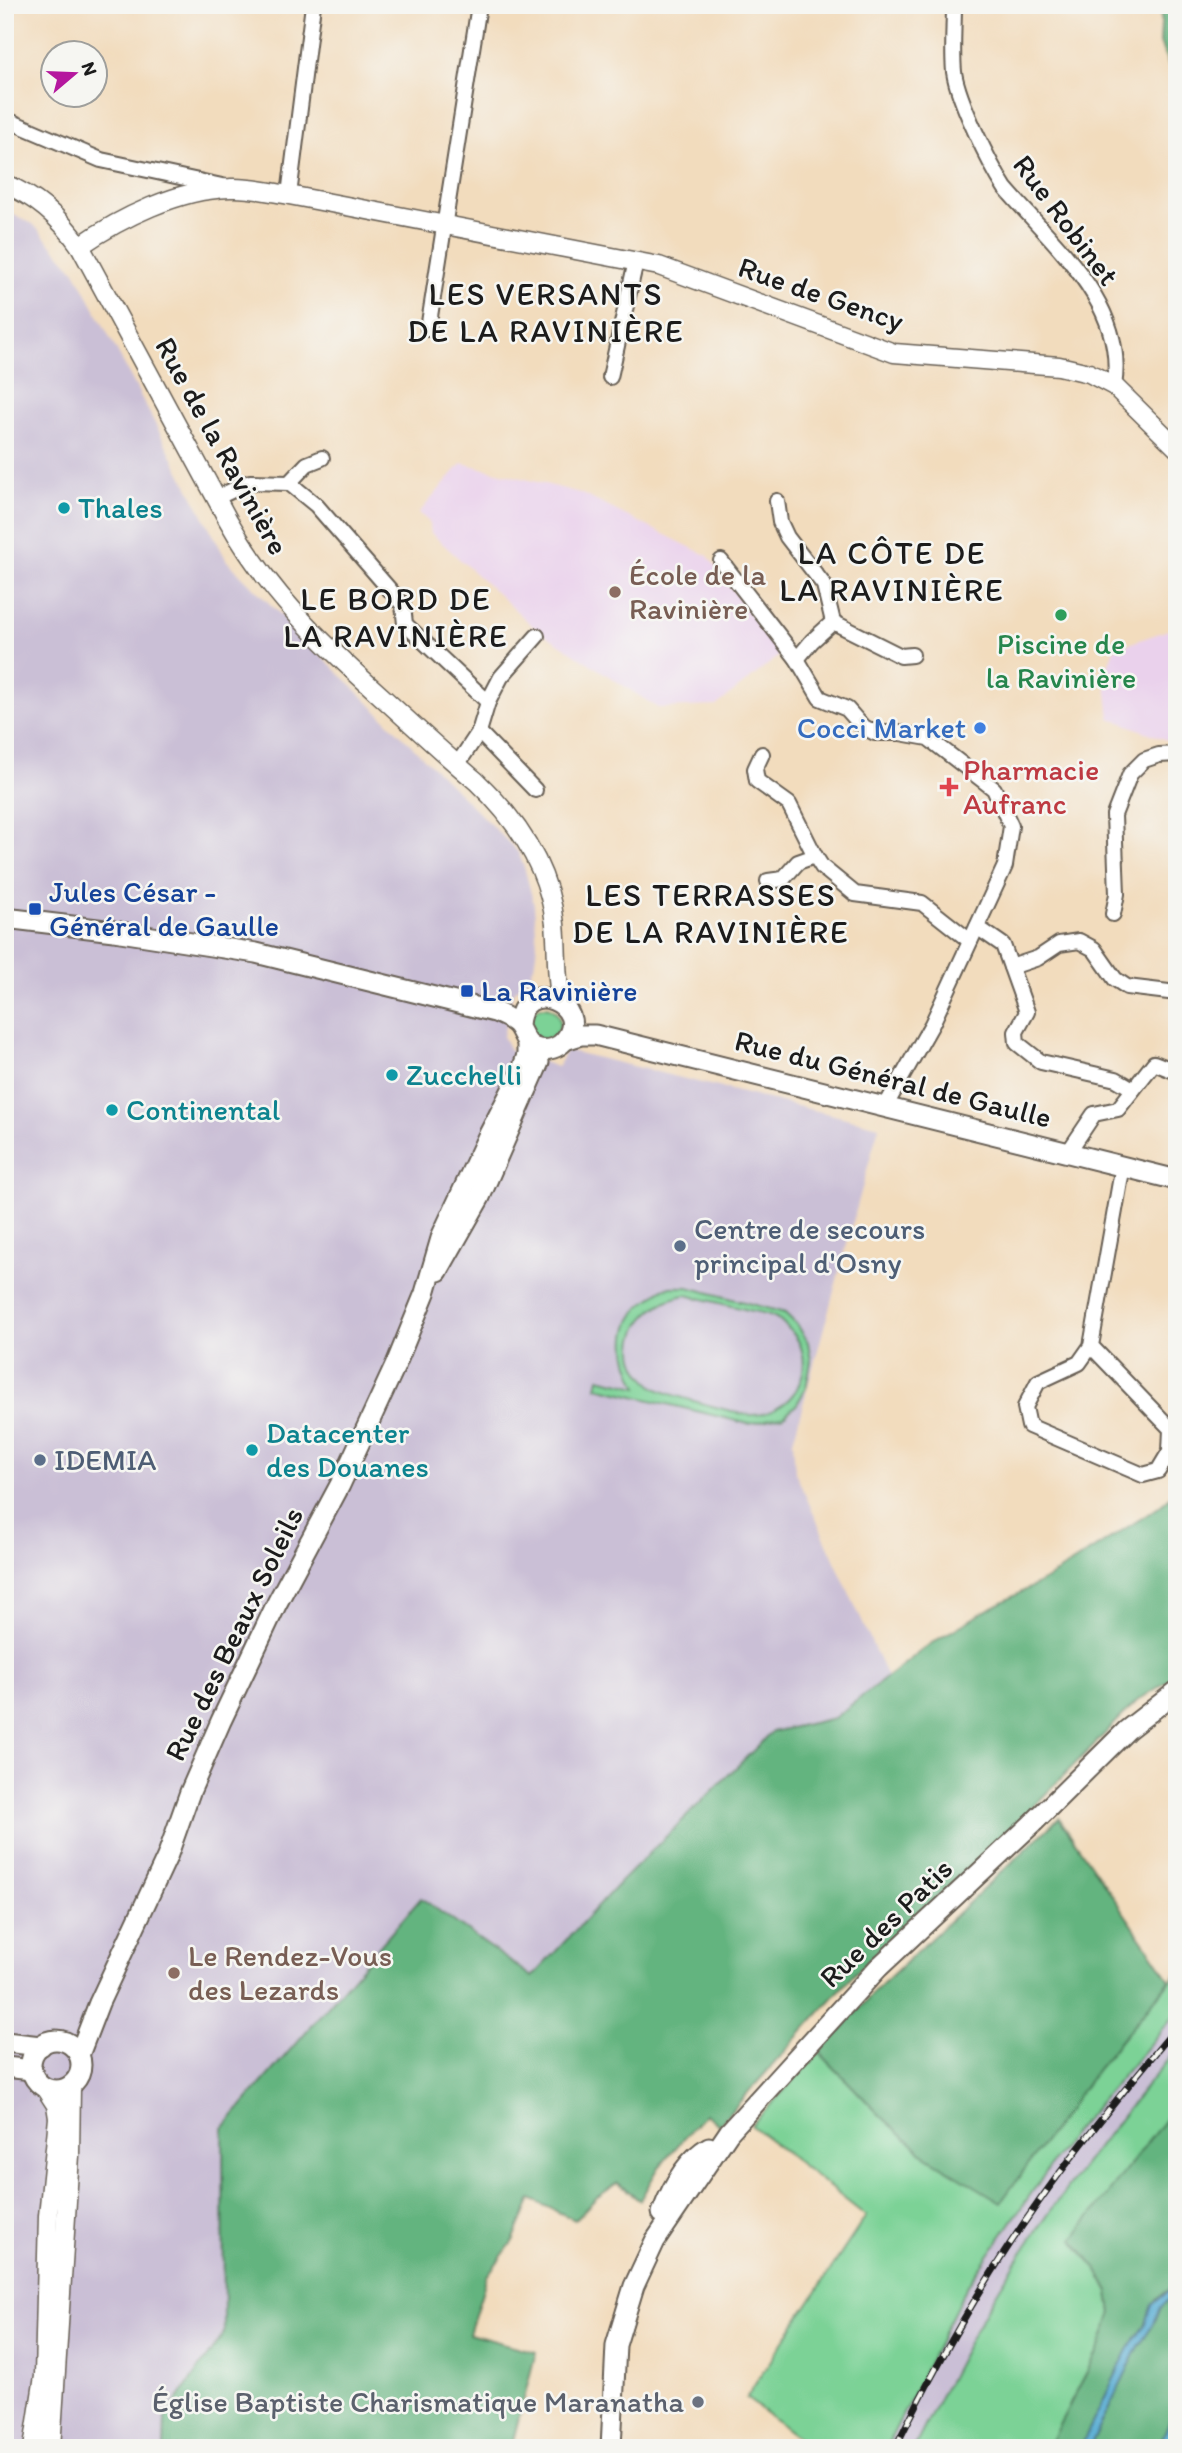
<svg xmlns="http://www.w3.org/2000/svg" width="1182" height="2453" viewBox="0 0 1182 2453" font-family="Itim,sans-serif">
  <rect width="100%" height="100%" fill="#f6f6f2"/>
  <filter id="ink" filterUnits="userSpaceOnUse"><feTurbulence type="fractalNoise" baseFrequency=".0143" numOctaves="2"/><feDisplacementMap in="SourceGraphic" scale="14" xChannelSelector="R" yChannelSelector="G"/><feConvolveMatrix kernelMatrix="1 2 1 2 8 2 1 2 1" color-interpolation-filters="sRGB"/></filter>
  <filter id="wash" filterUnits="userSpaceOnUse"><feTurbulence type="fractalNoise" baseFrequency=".00686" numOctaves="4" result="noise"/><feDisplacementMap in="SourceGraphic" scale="28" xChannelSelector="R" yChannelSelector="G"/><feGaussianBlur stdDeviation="1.57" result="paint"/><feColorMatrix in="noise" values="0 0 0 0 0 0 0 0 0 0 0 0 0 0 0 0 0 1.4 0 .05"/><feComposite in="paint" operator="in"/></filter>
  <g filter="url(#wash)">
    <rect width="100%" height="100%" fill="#f2dcbd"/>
    <g fill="#ead1ec">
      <path d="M462,463L580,493L708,556L780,655L716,706L658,708L535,628L431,533L429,522L419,513Z"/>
      <path d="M1177,627V744L1110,718L1105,675L1114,649Z"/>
    </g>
    <g fill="#cabfd6">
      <path d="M5,211L33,224L75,271L227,561L518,852L525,870L534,905L537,945L534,966L527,981L513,992L503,1036L510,1050L557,1067L566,1050L879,1126L793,1441L795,1472L887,1677L834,1718L772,1733L621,1881L532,1977L421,1898L223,2128L224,2333L165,2417L164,2448H5Z"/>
      <path d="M1177,1973V2104L947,2448H861L871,2427Z"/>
    </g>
    <g fill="#7bd296" stroke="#4c7759" stroke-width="2" fill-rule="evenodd">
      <circle cx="544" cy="1023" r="16"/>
      <path d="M688,1287L785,1313L798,1326L808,1342L811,1361L806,1388L797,1404L784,1416L749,1424L597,1387L599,1378L638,1387C623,1357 617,1324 647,1301C653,1297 659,1290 666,1288C672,1286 681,1287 688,1287ZM686,1295C707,1300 727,1305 748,1310C756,1312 767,1313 774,1317C779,1319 783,1323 787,1327C822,1358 798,1414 752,1415C742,1415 661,1393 654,1387C612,1354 638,1303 686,1295Z"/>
      <path d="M1177,1973V2012L1071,2136L967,2286L886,2448H812L746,2398L866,2216L751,2125L820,2053L881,2116L927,2157L1001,2201L1097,2069Z"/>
      <path d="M1177,2049V2287L1074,2242L1097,2269L1109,2292L1112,2313L1100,2347L1048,2447L914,2448C939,2399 963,2349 991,2302C1045,2212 1110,2129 1177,2049Z"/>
    </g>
    <g fill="#64b47f" stroke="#40684e" stroke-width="2">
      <path d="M1162,6L1177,8V85L1160,43Z"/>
      <path d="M1177,1491V1675L1137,1701L1020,1820L855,1973L719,2125L705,2114L659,2167L640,2200L618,2183L596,2198L575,2220L531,2199L513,2241L487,2276L469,2334L536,2352L511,2448H164L165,2417L224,2333L223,2128L421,1898L532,1977L621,1881L772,1732L834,1718L930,1644L985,1611L1047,1579L1159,1507Z"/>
      <path d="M1059,1818L1170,1980L1097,2069L1001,2202L927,2157L881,2116L820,2053L876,1990Z"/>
      <path d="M1177,2104V2284L1158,2298L1151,2308L1146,2323L1128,2350L1080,2448H1047L1100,2347L1112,2313L1109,2291L1097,2269L1073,2239Z"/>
      <path d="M1177,2291V2404L1158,2448H1089L1139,2346L1153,2325L1161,2307Z"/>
    </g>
    <g fill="#57add4" stroke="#3a6478" stroke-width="2">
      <path d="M1177,2284V2291L1161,2307L1153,2325L1139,2346L1089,2448H1080L1128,2350L1146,2323L1152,2305Z"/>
      <path d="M1177,2404V2437L1172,2448H1158Z"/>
    </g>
  </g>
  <g filter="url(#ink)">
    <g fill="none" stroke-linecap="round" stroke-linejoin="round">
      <defs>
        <g id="minor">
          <path d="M954,5C954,27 952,50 954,72C958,100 989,163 1005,188C1052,243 1128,305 1114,386"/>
          <path d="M5,119L101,160L222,186"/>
          <path d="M289,195L313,5"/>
          <path d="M428,329L479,5"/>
          <path d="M610,377L636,261"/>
          <path d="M289,483L307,464L322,458"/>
          <path d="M216,498L250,482L289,483L316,505L403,605L405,624L488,702"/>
          <path d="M777,501L780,522L787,537L824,585L833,622L901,656L912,655"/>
          <path d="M721,561L797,659L820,698L847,709L862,726L875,733H900L928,738L994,789L1011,826L1005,866L932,1024L885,1107"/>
          <path d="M797,659L812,641L833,622"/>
          <path d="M479,732L535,790"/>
          <path d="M762,754L755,769L757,781L789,804L815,856"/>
          <path d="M457,765L479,732L488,702L501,677L537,636"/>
          <path d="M768,881L783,879L798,862L815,856L822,867L855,894L922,903L970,941"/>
          <path d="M1113,914L1117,894L1114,815L1130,774L1144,760L1159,755L1177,754"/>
          <path d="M977,927L1003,945L1027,1012L1016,1032L1017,1043L1041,1062L1116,1079L1133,1089"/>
          <path d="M1011,967L1038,958L1059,944L1079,941L1094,949L1115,979L1127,987L1177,993"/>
          <path d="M1067,1154L1094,1114L1118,1109L1154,1063L1177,1072"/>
          <path d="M1091,1346L1079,1363L1038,1382L1025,1407L1029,1426L1143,1475L1158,1471L1170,1451L1171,1429L1091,1346L1123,1165"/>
        </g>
        <g id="tertiary">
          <path d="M5,184C37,197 61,219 80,246L228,520C268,592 321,642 381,696C413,725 444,754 476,781C517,820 549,867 555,924C558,951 555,978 562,1005"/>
          <path d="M80,246C120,218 179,189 230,188C249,187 270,192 289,195L659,266L894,353L1059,366L1089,373L1114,386L1177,448"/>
          <path d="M33,2448L44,2376L48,2216L58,2118L56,2105L45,2088"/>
          <path d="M51,2448L70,2155L71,2086"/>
        </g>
        <g id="secondary">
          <path d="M5,918L114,931L256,953L495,1012C502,1015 514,1020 518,1026C525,1036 525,1046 539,1049C548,1051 558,1048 564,1041C595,1006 520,972 519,1027"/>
          <path d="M565,1040L581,1035H595L1177,1180"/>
          <path d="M438,1271L480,1197L539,1062"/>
          <circle cx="56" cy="2065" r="25"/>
          <path d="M5,2042L41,2046"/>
          <path d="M79,2055L99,2003L167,1857L190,1792L221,1721L277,1603L340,1485L396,1364L425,1293L442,1235L488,1136L522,1070L527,1055V1043"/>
          <path d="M5,2067L32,2070"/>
          <path d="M662,2213C671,2189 685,2161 709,2147"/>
          <path d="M611,2448L616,2345L634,2286L655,2241L729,2132L878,1968L1034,1822L1127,1730L1177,1691"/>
        </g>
      </defs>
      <use href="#minor" stroke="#675f54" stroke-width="18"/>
      <use href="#tertiary" stroke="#675f54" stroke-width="21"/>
      <use href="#secondary" stroke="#675f54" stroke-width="23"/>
      <use href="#minor" stroke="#fff" stroke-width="14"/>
      <use href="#tertiary" stroke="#fff" stroke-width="18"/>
      <use href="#secondary" stroke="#fff" stroke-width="19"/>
      <defs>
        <path id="rail" d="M895,2448C937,2363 983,2280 1038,2203C1081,2142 1129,2084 1177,2027"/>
      </defs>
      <use href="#rail" stroke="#1c1c1c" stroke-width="7"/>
      <use href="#rail" stroke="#f6f6f2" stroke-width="4.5" stroke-dasharray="13" stroke-linecap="butt"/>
    </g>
  </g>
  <g fill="#0f9aa8" stroke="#f6f6f2" stroke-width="2.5">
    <circle cx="64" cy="508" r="7"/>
    <circle cx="392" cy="1075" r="7"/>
    <circle cx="112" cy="1110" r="7"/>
    <circle cx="252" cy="1450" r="7"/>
  </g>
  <g fill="#8d6e63" stroke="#f6f6f2" stroke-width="2.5">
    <circle cx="615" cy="592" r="7"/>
    <circle cx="174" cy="1973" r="7"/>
  </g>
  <circle fill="#2e9e5b" stroke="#f6f6f2" stroke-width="2.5" cx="1061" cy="615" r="7"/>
  <circle fill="#3f7fe0" stroke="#f6f6f2" stroke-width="2.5" cx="980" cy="728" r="7"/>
  <path fill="#e0444e" stroke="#f6f6f2" stroke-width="2.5" d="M945.5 776.5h7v7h7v7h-7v7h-7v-7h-7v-7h7z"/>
  <g fill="#1a4fb4" stroke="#f6f6f2" stroke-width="2.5">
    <rect x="28" y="902" width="14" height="14" rx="3.5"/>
    <rect x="460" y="984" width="14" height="14" rx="3.5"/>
  </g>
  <g fill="#5c6f8a" stroke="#f6f6f2" stroke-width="2.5">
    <circle cx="680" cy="1246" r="7"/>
    <circle cx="40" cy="1460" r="7"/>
  </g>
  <circle fill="#6b7280" stroke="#f6f6f2" stroke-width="2.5" cx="698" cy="2402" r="7"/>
  <g text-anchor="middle" stroke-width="5" stroke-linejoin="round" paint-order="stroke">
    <g font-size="30" fill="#1c1c1c" stroke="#f6f6f2">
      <text transform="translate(1066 220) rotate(53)" y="10">Rue Robinet</text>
      <text transform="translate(821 294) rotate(19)" y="10">Rue de Gency</text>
      <text transform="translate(222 446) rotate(61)" y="10">Rue de la Ravinière</text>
      <text transform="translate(893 1079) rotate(14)" y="10">Rue du Général de Gaulle</text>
      <text transform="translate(234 1634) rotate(-64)" y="10">Rue des Beaux Soleils</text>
      <text transform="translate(886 1923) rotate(-44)" y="10">Rue des Patis</text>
    </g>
    <g font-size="30" fill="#0d838f" stroke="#f6f6f2" text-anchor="start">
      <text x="78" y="518">Thales</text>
      <text x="406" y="1085">Zucchelli</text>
      <text x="126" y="1120">Continental</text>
      <text x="266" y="1443">Datacenter<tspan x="266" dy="34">des Douanes</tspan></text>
    </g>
    <g font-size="30" fill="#785e54" stroke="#f6f6f2" text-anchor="start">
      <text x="629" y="585">École de la<tspan x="629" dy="34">Ravinière</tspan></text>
      <text x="188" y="1966">Le Rendez-Vous<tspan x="188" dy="34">des Lezards</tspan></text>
    </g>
    <g font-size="30" fill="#27864d" stroke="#f6f6f2">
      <text x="1061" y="654">Piscine de<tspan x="1061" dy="34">la Ravinière</tspan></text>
    </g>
    <g font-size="30" fill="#366cbe" stroke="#f6f6f2" text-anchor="end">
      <text x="966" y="738">Cocci Market</text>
    </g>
    <g font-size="30" fill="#be3a42" stroke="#f6f6f2" text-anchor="start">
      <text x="963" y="780">Pharmacie<tspan x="963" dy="34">Aufranc</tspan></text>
    </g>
    <g font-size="30" fill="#164399" stroke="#f6f6f2" text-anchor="start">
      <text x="49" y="902">Jules César -<tspan x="49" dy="34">Général de Gaulle</tspan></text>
      <text x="481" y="1001">La Ravinière</text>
    </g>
    <g font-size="30" fill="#4e5e75" stroke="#f6f6f2" text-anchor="start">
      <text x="694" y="1239">Centre de secours<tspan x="694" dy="34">principal d'Osny</tspan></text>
      <text x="54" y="1470">IDEMIA</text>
    </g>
    <g font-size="30" fill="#5b616d" stroke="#f6f6f2" text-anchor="end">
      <text x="684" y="2412">Église Baptiste Charismatique Maranatha</text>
    </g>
    <g font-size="32" letter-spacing="2" fill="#1c1c1c" stroke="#f6f6f2">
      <text x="546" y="305">LES VERSANTS<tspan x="546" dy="37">DE LA RAVINIÈRE</tspan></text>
      <text x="892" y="564">LA CÔTE DE<tspan x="892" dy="37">LA RAVINIÈRE</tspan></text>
      <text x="396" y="610">LE BORD DE<tspan x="396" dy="37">LA RAVINIÈRE</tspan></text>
      <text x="711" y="906">LES TERRASSES<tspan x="711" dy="37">DE LA RAVINIÈRE</tspan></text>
    </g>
  </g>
  <rect width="1182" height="2453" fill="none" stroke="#f6f6f2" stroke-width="28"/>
  <g transform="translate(74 74) rotate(71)"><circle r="33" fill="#f6f6f2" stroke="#9f9f9c" stroke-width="2"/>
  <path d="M0-5L12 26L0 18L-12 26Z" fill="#b5179e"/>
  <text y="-10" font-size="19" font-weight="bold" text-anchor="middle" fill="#1c1c1c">N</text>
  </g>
</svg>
